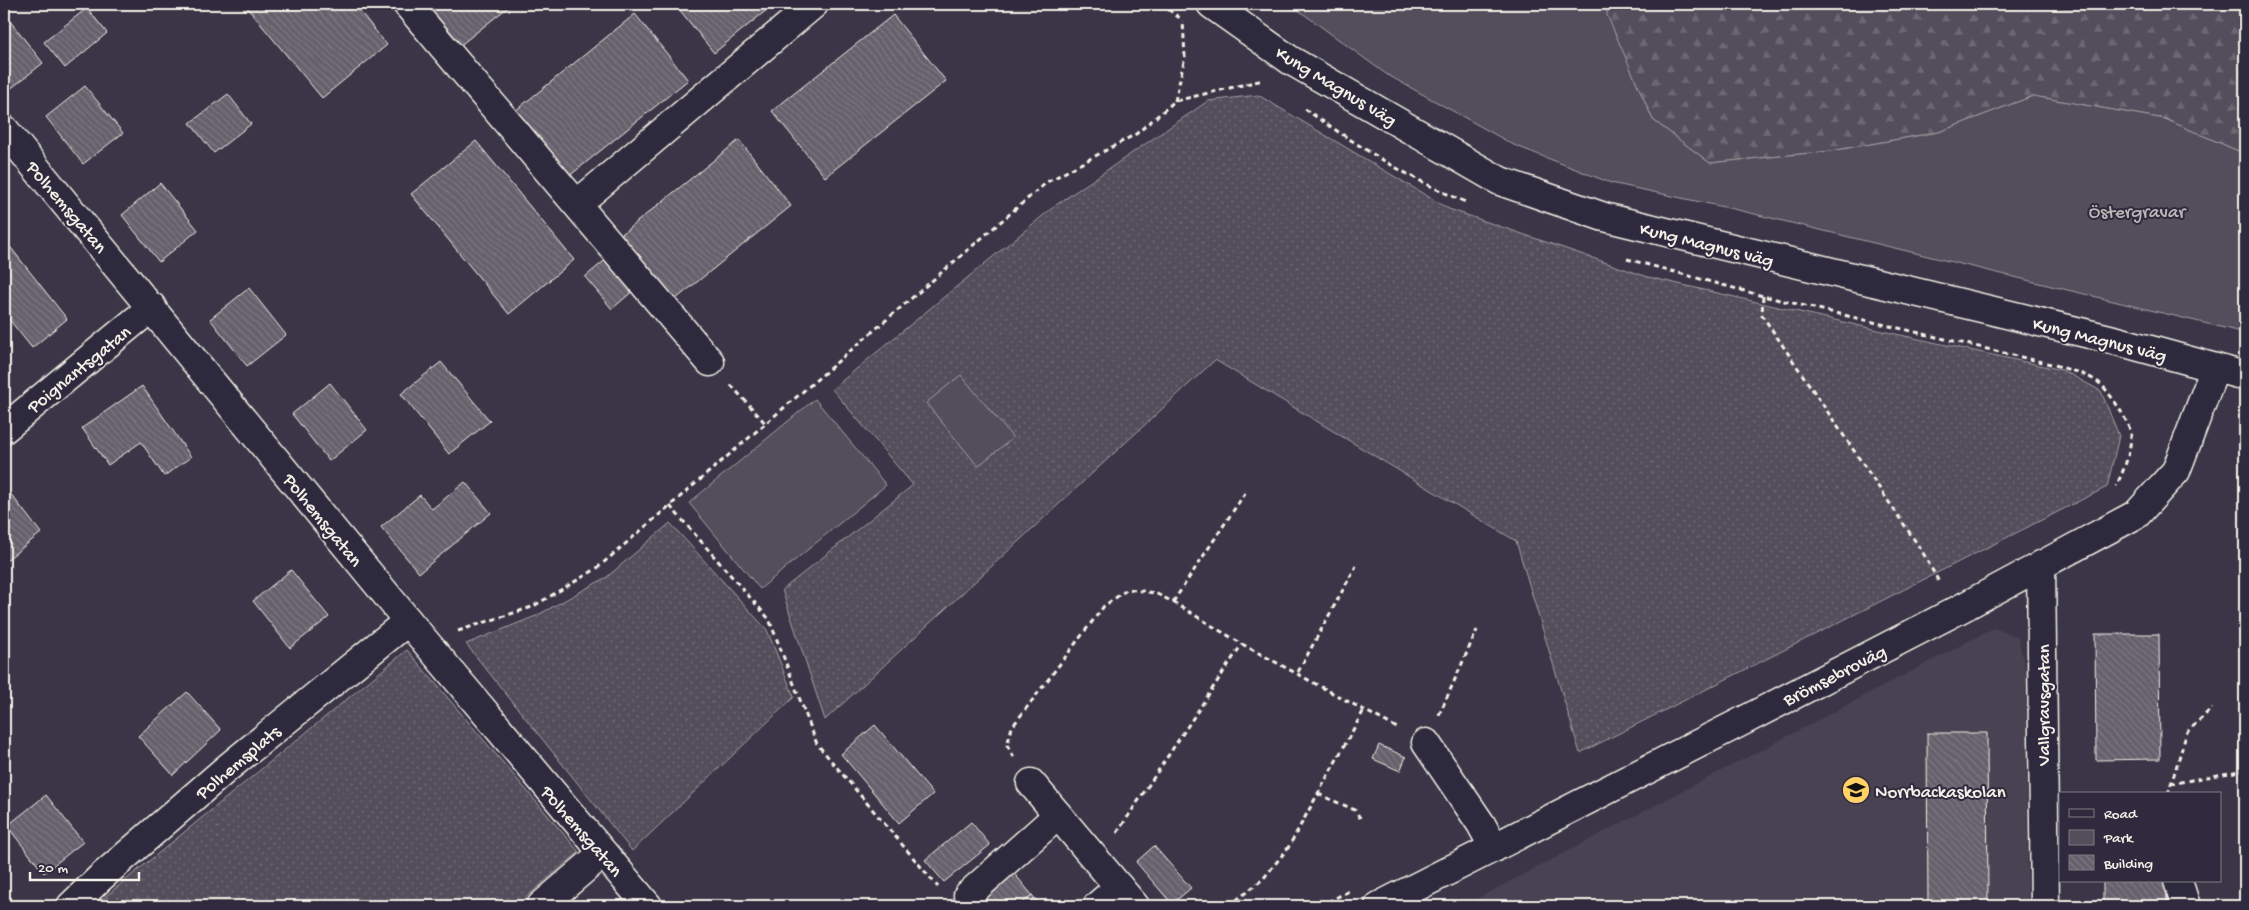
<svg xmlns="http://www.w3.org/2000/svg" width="2249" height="910" viewBox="0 0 2249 910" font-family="'Gochi Hand',sans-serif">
  <defs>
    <pattern id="grass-dots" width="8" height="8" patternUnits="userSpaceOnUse" patternTransform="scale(1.25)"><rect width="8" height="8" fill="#534e5c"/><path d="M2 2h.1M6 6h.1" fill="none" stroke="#6c6873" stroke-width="1.8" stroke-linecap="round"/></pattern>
    <pattern id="forest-firs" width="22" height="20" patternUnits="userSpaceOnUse" patternTransform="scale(1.25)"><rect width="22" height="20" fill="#534e5c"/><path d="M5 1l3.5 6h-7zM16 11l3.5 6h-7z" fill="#6c6873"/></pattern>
    <pattern id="building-back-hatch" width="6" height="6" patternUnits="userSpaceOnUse" patternTransform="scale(1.25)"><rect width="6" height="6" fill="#65616c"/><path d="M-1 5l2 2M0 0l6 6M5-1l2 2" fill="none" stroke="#7c7881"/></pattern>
  </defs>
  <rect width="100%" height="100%" fill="#3b3647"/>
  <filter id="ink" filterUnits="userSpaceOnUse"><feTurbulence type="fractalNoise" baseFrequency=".02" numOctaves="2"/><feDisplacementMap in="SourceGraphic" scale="10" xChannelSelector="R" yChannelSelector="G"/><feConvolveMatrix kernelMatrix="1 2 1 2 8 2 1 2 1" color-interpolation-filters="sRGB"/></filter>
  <g filter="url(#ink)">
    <path fill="#484352" d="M1994,628L2018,637L2026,673L2028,906H1463Z"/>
    <g fill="url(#grass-dots)" stroke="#a4a0a2">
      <path d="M1258,95L1449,209L1648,277L1891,333L2062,370L2101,391L2119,436L2107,487L1580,753L1516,541L1215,360L825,720L782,590L913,485L832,389L1056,205L1208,101Z"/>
      <path d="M670,523L767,630L794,697L632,851L466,644L536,616L607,577Z"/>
      <path d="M407,650L579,852L516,906H94Z"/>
    </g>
    <path fill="url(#forest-firs)" stroke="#a4a0a2" d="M1607,4H2245V154L2165,119L2033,96L1939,132L1831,151L1710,163L1653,120L1606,15Z"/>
    <g fill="#534e5c" stroke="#a4a0a2">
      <path d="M1290,4H1607V15L1653,120L1710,163L1831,151L1939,132L2033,96L2165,119L2245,154V333L1738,210L1611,183L1514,145L1386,74Z"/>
      <path d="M961,375L1013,438L978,466L926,403Z"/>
      <path d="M815,399L886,485L760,589L689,503Z"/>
    </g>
    <g fill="url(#building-back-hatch)" stroke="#f4f1e8">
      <path d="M244,4H354L387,45L322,98Z"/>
      <path d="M415,4H512L453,51Z"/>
      <path d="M675,4H774L714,53Z"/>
      <path d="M87,8L107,33L65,68L44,42Z"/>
      <path d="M635,14L688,80L568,177L515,111Z"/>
      <path d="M893,15L946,81L825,177L772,111Z"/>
      <path d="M6,16L43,63L4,94V18Z"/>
      <path d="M85,86L123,133L83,164L46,117Z"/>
      <path d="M228,94L251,124L214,153L190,123Z"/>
      <path d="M739,140L791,206L671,303L618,237Z"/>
      <path d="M476,141L574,260L509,314L411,194Z"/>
      <path d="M160,183L198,230L159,262L122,215Z"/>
      <path d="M4,239L67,319L32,348L4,313Z"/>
      <path d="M609,257L635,289L612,309L585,277Z"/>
      <path d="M249,288L286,335L247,366L210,319Z"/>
      <path d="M441,362L490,421L449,454L401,394Z"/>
      <path d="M330,383L367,430L329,461L292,414Z"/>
      <path d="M142,386L191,457L164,476L141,442L108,465L82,428Z"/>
      <path d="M465,482L491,513L419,573L381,527L420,495L432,509Z"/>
      <path d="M10,493L41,533L4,562V498Z"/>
      <path d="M291,570L329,617L290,648L253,601Z"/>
      <path d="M2241,609H2245V734H2242Z"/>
      <path d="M2095,634H2159L2160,759L2096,760Z"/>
      <path d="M187,692L221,730L173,775L138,736Z"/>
      <path d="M875,725L933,794L899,823L841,754Z"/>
      <path d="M1927,733H1987L1988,906H1928Z"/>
      <path d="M1379,745L1406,757L1400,771L1373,759Z"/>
      <path d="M46,795L83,842L44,873L7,826Z"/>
      <path d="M971,822L990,845L944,882L925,860Z"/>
      <path d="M1154,846L1191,888L1172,904L1136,862Z"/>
      <path d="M1013,872L1032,895L1019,906H972Z"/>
      <rect x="2103" y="881" width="64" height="25"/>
      <path d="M1032,895L1041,906H1019Z"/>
    </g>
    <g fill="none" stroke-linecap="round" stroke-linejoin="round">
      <defs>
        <g id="minor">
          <path d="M407,4L710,362"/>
          <path d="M1211,4L1290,60L1500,181L1604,217L2114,340L2245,376"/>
          <path d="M4,129L408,621L648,906"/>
          <path d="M577,204L814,4"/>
          <path d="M4,429L152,307"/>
          <path d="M2041,565L2045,906"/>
          <path d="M1426,743L1481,824L1494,848"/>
          <path d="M1031,783L1135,906"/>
          <path d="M2178,881L2186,906"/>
          <path d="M968,895L1058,815"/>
          <path d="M71,906L100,878L226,769L408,621"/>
          <path d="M541,906L603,853"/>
          <path d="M1097,906L1119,887"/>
          <path d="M1379,906L1739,723L1956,611L2137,514L2176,471L2215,368"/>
        </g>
      </defs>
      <use href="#minor" stroke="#f4f1e8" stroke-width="31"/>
      <g stroke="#f4f1e8" stroke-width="3" stroke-dasharray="5 4" stroke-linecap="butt">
        <path d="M1161,4L1181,19"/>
        <path d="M1175,101L1185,57L1183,21"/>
        <path d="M1305,109C1355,144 1409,179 1466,202"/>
        <path d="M1627,259L1763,296L2055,365C2069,370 2087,374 2098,382C2108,389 2130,423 2131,434C2131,451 2124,471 2116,486"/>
        <path d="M1763,296L1762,315L1922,551L1940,584"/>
        <path d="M731,385L766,424"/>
        <path d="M670,506L769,619L817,744L938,887"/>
        <path d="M1173,602L1245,493"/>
        <path d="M458,631L532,607L596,569L1047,182L1136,134L1175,101L1263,80"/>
        <path d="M1298,672L1356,566"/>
        <path d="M1439,715L1477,630"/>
        <path d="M1014,757L1007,745L1012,727L1104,606L1128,589L1155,593L1173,602L1242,644L1399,729"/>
        <path d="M2170,784L2245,770"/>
        <path d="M1318,794L1355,810L1362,821"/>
        <path d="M2168,794L2187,732L2212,708"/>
        <path d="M1117,833L1242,644"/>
        <path d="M1229,906L1263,879L1288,848L1364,710"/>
        <path d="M1320,906L1349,891"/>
      </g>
      <use href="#minor" stroke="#2f2a3d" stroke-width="28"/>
    </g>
  </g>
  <defs>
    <symbol id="school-disc" viewBox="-11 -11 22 22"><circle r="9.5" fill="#ffd166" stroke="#2f2a3d"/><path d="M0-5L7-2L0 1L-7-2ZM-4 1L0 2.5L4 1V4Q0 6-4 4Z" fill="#111"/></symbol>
  </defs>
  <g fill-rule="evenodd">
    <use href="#school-disc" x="1840" y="774" width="32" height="32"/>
  </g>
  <g text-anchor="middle" stroke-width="4" stroke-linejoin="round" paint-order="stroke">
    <g font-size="19" fill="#f4f1e8" stroke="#2f2a3d">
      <text transform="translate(1337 85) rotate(31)" y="7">Kung Magnus väg</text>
      <text transform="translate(68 206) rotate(50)" y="7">Polhemsgatan</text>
      <text transform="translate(1707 243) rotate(14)" y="7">Kung Magnus väg</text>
      <text transform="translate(2100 338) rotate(14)" y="7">Kung Magnus väg</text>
      <text transform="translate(78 368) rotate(-39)" y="7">Poignantsgatan</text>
      <text transform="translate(324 519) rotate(51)" y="7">Polhemsgatan</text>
      <text transform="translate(1834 674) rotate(-27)" y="7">Brömsebroväg</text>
      <text transform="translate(2042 705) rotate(-90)" y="7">Vallgravsgatan</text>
      <text transform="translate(237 761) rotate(-40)" y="7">Polhemsplats</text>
      <text transform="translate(583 830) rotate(49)" y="7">Polhemsgatan</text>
    </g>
    <g font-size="19" fill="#bcb8b7" stroke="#2f2a3d">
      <text x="2137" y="217">Östergravar</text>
    </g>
    <g font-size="19" fill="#f4f1e8" stroke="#2f2a3d" text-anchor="start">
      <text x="1875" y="797">Norrbackaskolan</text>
    </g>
  </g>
  <rect width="2249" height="910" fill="none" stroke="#2f2a3d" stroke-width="20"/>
  <rect x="10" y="10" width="2229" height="890" fill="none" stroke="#f4f1e8" stroke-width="2" filter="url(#ink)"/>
  <rect x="2059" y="792" width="162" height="90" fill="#2f2a3d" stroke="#7e7a81"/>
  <rect x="2069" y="809" width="25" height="8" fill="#2f2a3d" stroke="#7e7a81"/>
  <text x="2104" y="818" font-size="15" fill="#f4f1e8">Road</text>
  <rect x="2069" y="830" width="25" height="15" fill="#534e5c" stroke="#7e7a81"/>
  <text x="2104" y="842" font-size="15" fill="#f4f1e8">Park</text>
  <rect x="2069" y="855" width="25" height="15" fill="url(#building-back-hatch)" stroke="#7e7a81"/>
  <text x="2104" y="868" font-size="15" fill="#f4f1e8">Building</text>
  <path d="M30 872v8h109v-8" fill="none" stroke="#f4f1e8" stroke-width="2.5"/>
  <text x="38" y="872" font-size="15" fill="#f4f1e8" stroke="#2f2a3d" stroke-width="4" paint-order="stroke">20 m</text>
</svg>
